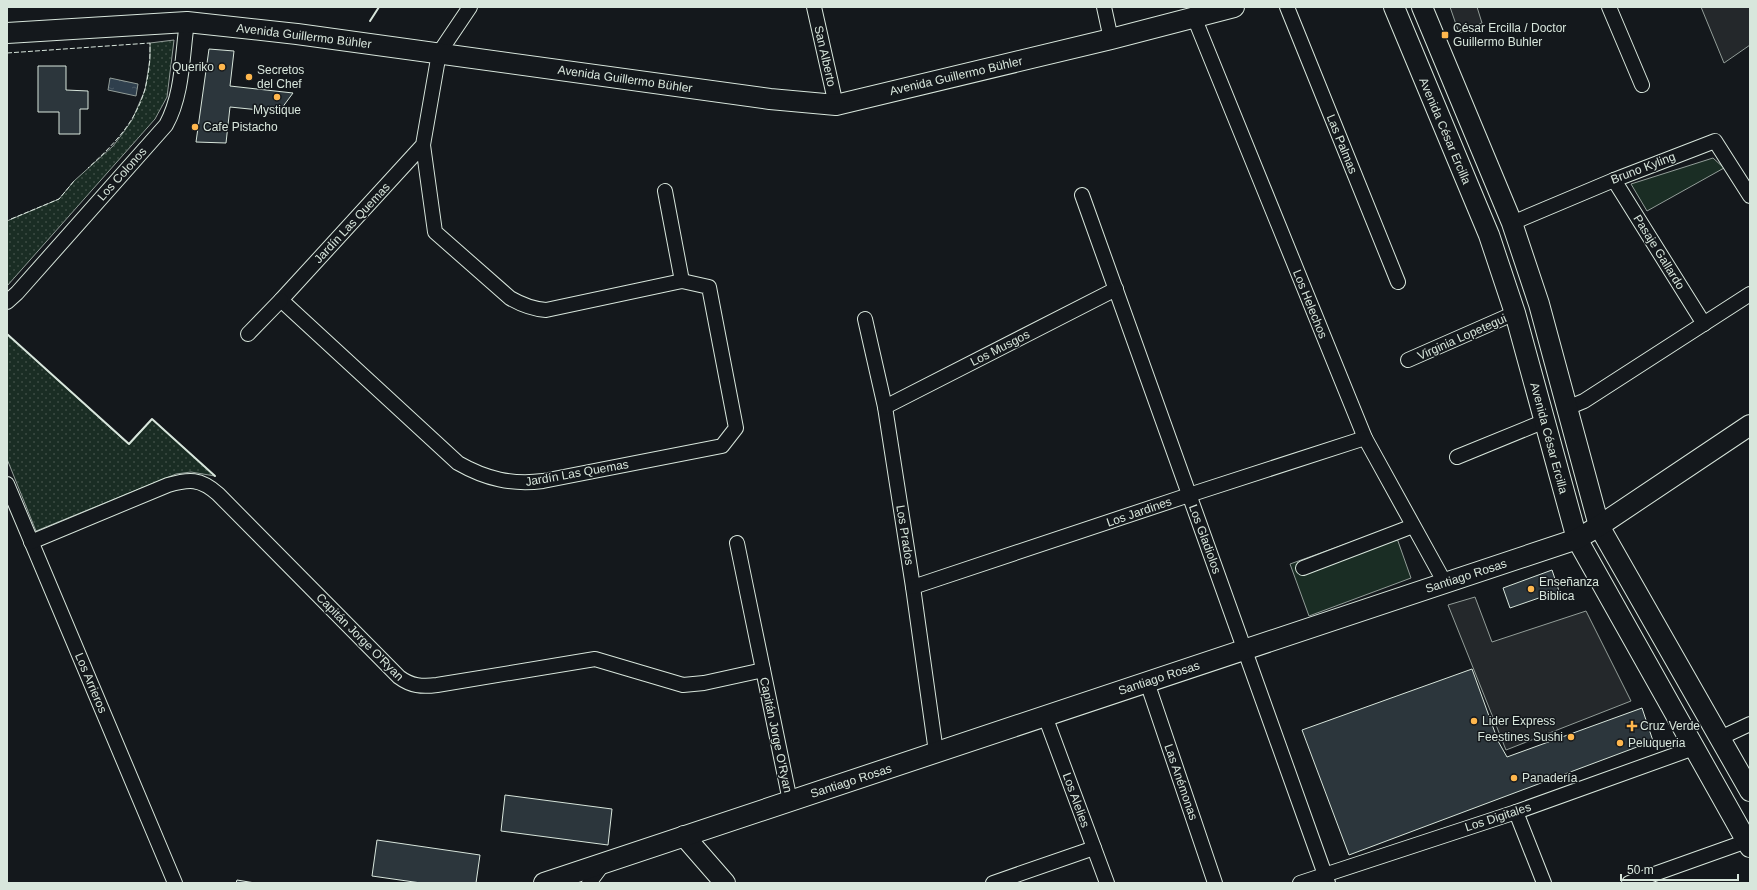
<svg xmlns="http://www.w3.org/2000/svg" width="1757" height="890" viewBox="0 0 1757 890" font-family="Arial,sans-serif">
  <defs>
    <pattern id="park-dots" width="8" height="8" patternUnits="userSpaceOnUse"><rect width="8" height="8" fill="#1a2d24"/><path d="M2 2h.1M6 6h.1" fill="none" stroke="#3b4b43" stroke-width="1.8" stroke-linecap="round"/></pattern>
    <pattern id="water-ripples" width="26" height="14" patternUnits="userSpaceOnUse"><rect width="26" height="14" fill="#2f3f4d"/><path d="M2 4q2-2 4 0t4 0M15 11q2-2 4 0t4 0" fill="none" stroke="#4c5b66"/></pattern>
  </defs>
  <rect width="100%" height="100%" fill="#14181c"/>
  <g fill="#1a2d24" stroke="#939e99">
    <path d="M1713,158L1724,168L1647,211L1631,184Z"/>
    <path d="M1393,527L1411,578L1309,616L1290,564Z"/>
  </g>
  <g fill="url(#park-dots)" stroke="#939e99">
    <path d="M174,40L167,97L155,119L7,286V221L59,199L74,181L113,146L123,133L132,120L145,90L150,59V43Z"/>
    <path d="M7,334L128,444L152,419L215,476L191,472L176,474L36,531L7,459Z"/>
  </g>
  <g fill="#24282b" stroke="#939e99">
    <path d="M1450,7H1477L1482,23L1459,33Z"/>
    <path d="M1701,7H1750V45L1724,63Z"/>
    <path d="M1475,597L1492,642L1586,611L1631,701L1506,750L1448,605Z"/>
  </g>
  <path fill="url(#water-ripples)" stroke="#939e99" d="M110,78L138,84L136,96L108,90Z"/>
  <g fill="#2c363c" stroke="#d8e6dc">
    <path d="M209,49L234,51L230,86L293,93L279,112L230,107L226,143L196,142Z"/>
    <path d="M38,66H66V90L88,91V109H80V134H59V112H38Z"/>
    <path d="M1552,570L1559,591L1510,608L1503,588Z"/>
    <path d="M1472,669L1498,741L1507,757L1642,708L1653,741L1349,855L1302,730Z"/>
    <path d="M505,795L612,809L608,845L501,831Z"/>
    <path d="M377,840L480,855L476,883H421L372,876Z"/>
    <path d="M237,880L255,883H236Z"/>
  </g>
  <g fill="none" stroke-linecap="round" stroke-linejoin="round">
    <defs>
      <g id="street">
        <path d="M814,7L836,105"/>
        <path d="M1104,7L1111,39"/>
        <path d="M1287,7L1398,282"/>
        <path d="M1609,7L1642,85"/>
        <path d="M1194,17L1365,438L1445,583"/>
        <path d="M423,145L435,232L510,298C522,305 533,309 546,310L682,281L709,287L736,428L722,446L543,481C512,485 486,479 458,463L281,300L423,145L439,53L470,7"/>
        <path d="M1614,180L1704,324"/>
        <path d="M665,191L682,281"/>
        <path d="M1082,195L1328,883"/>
        <path d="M1512,223L1614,180L1715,141L1750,196"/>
        <path d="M7,302L17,293L166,125C183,94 182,56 187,22"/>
        <path d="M865,319L885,407L913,587L936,752"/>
        <path d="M248,334L281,300"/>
        <path d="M1408,360L1515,313"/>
        <path d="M885,407L1116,289"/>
        <path d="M1567,408L1584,401L1750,294"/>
        <path d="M1457,457L1545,421"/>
        <path d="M7,484L175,883"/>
        <path d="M31,542L168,485C189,479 200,478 218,494L399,677C411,686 422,687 437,685L595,659L683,685L704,683L763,670"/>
        <path d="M737,543L790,801"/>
        <path d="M1303,568L1413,526"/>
        <path d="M913,587L1189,495L1365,438"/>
        <path d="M1147,682L1215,883"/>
        <path d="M1045,716L1107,883"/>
        <path d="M1720,738L1750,724"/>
        <path d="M1516,812L1544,883"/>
        <path d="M589,883L604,863"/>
        <path d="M993,883L1094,848"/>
        <path d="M1300,883L1516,812L1694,748"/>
        <path d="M1629,883L1747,841"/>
      </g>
      <g id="secondary">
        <path d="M1394,7L1489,235L1515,313L1577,539L1750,847"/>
        <path d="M1422,7L1512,223L1539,304L1599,526L1750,791"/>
        <path d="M7,33L187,22L297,34L770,99L836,105L1111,39L1234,7"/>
        <path d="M684,836L725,883"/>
        <path d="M544,883L1577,539L1599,526L1750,425"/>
      </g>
    </defs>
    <use href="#street" stroke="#d8e6dc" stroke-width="16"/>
    <use href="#secondary" stroke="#d8e6dc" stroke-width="22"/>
    <use href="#street" stroke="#14181c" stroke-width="14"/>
    <use href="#secondary" stroke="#14181c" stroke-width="20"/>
    <g stroke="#d8e6dc" stroke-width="1" stroke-dasharray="5 2" stroke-linecap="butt">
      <path d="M7,53L150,43C151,102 130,130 88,168"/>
      <path d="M11,219L59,199L74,181"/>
    </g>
    <g stroke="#d8e6dc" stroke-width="2">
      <path d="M370,21L379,7"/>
      <path d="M7,334L129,444L152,419L215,476"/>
    </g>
  </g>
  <g fill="#ffb74d" stroke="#14181c" stroke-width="1.5">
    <rect x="1441" y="31" width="8" height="8" rx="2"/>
    <circle cx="222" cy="67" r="4"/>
    <circle cx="249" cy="77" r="4"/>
    <circle cx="277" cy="97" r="4"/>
    <circle cx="195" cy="127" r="4"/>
    <circle cx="1531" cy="589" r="4"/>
    <circle cx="1474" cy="721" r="4"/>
    <path d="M1630 720h4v4h4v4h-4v4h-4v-4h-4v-4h4z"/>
    <circle cx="1571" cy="737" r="4"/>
    <circle cx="1620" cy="743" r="4"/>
    <circle cx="1514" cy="778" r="4"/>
  </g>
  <g text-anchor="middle" stroke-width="3" stroke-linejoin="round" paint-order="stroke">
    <g font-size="12" fill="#d8e6dc" stroke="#14181c" text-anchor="start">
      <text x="1453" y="32">César Ercilla / Doctor<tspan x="1453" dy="14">Guillermo Buhler</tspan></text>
      <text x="214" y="71" text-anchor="end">Queriko</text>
      <text x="257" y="74">Secretos<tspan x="257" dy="14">del Chef</tspan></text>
      <text x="277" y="114" text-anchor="middle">Mystique</text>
      <text x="203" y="131">Cafe Pistacho</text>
      <text x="1539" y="586">Enseñanza<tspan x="1539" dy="14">Biblica</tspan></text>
      <text x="1482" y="725">Lider Express</text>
      <text x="1640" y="730">Cruz Verde</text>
      <text x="1563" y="741" text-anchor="end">Feestines Sushi</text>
      <text x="1628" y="747">Peluqueria</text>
      <text x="1522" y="782">Panadería</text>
    </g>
    <g font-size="12" fill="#d8e6dc" stroke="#14181c">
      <text transform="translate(304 36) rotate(7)" y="4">Avenida Guillermo Bühler</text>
      <text transform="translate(825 56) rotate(77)" y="4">San Alberto</text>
      <text transform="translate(956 76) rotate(-13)" y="4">Avenida Guillermo Bühler</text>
      <text transform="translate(625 79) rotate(8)" y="4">Avenida Guillermo Bühler</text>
      <text transform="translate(1445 131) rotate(67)" y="4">Avenida César Ercilla</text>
      <text transform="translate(1342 144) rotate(68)" y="4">Las Palmas</text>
      <text transform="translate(1643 168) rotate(-21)" y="4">Bruno Kyling</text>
      <text transform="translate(122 174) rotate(-48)" y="4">Los Colonos</text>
      <text transform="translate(352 223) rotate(-47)" y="4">Jardín Las Quemas</text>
      <text transform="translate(1659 252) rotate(58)" y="4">Pasaje Gallardo</text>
      <text transform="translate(1310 304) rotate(68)" y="4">Los Helechos</text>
      <text transform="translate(1462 337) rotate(-24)" y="4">Virginia Lopetegui</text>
      <text transform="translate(1000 348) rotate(-27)" y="4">Los Musgos</text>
      <text transform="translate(1549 438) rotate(75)" y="4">Avenida César Ercilla</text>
      <text transform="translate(577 473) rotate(-10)" y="4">Jardín Las Quemas</text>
      <text transform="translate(1139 512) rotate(-19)" y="4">Los Jardines</text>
      <text transform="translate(905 535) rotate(81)" y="4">Los Prados</text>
      <text transform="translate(1205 539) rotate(70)" y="4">Los Gladiolos</text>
      <text transform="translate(1466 576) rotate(-18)" y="4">Santiago Rosas</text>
      <text transform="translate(360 637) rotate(45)" y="4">Capitán Jorge O'Ryan</text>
      <text transform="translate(1159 678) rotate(-18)" y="4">Santiago Rosas</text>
      <text transform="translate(91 683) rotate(67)" y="4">Los Arrieros</text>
      <text transform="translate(776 735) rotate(78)" y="4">Capitán Jorge O'Ryan</text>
      <text transform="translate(851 781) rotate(-18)" y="4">Santiago Rosas</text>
      <text transform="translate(1181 782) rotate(71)" y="4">Las Anémonas</text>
      <text transform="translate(1076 800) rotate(70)" y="4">Los Alelies</text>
      <text transform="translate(1498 817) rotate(-18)" y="4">Los Digitales</text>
    </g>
  </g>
  <rect width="1757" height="890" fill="none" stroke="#d8e6dc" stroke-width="16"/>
  <path d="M1621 874v6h117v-6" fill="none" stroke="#d8e6dc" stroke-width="2"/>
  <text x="1627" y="874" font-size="12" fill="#d8e6dc" stroke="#14181c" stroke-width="3" paint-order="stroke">50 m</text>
</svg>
